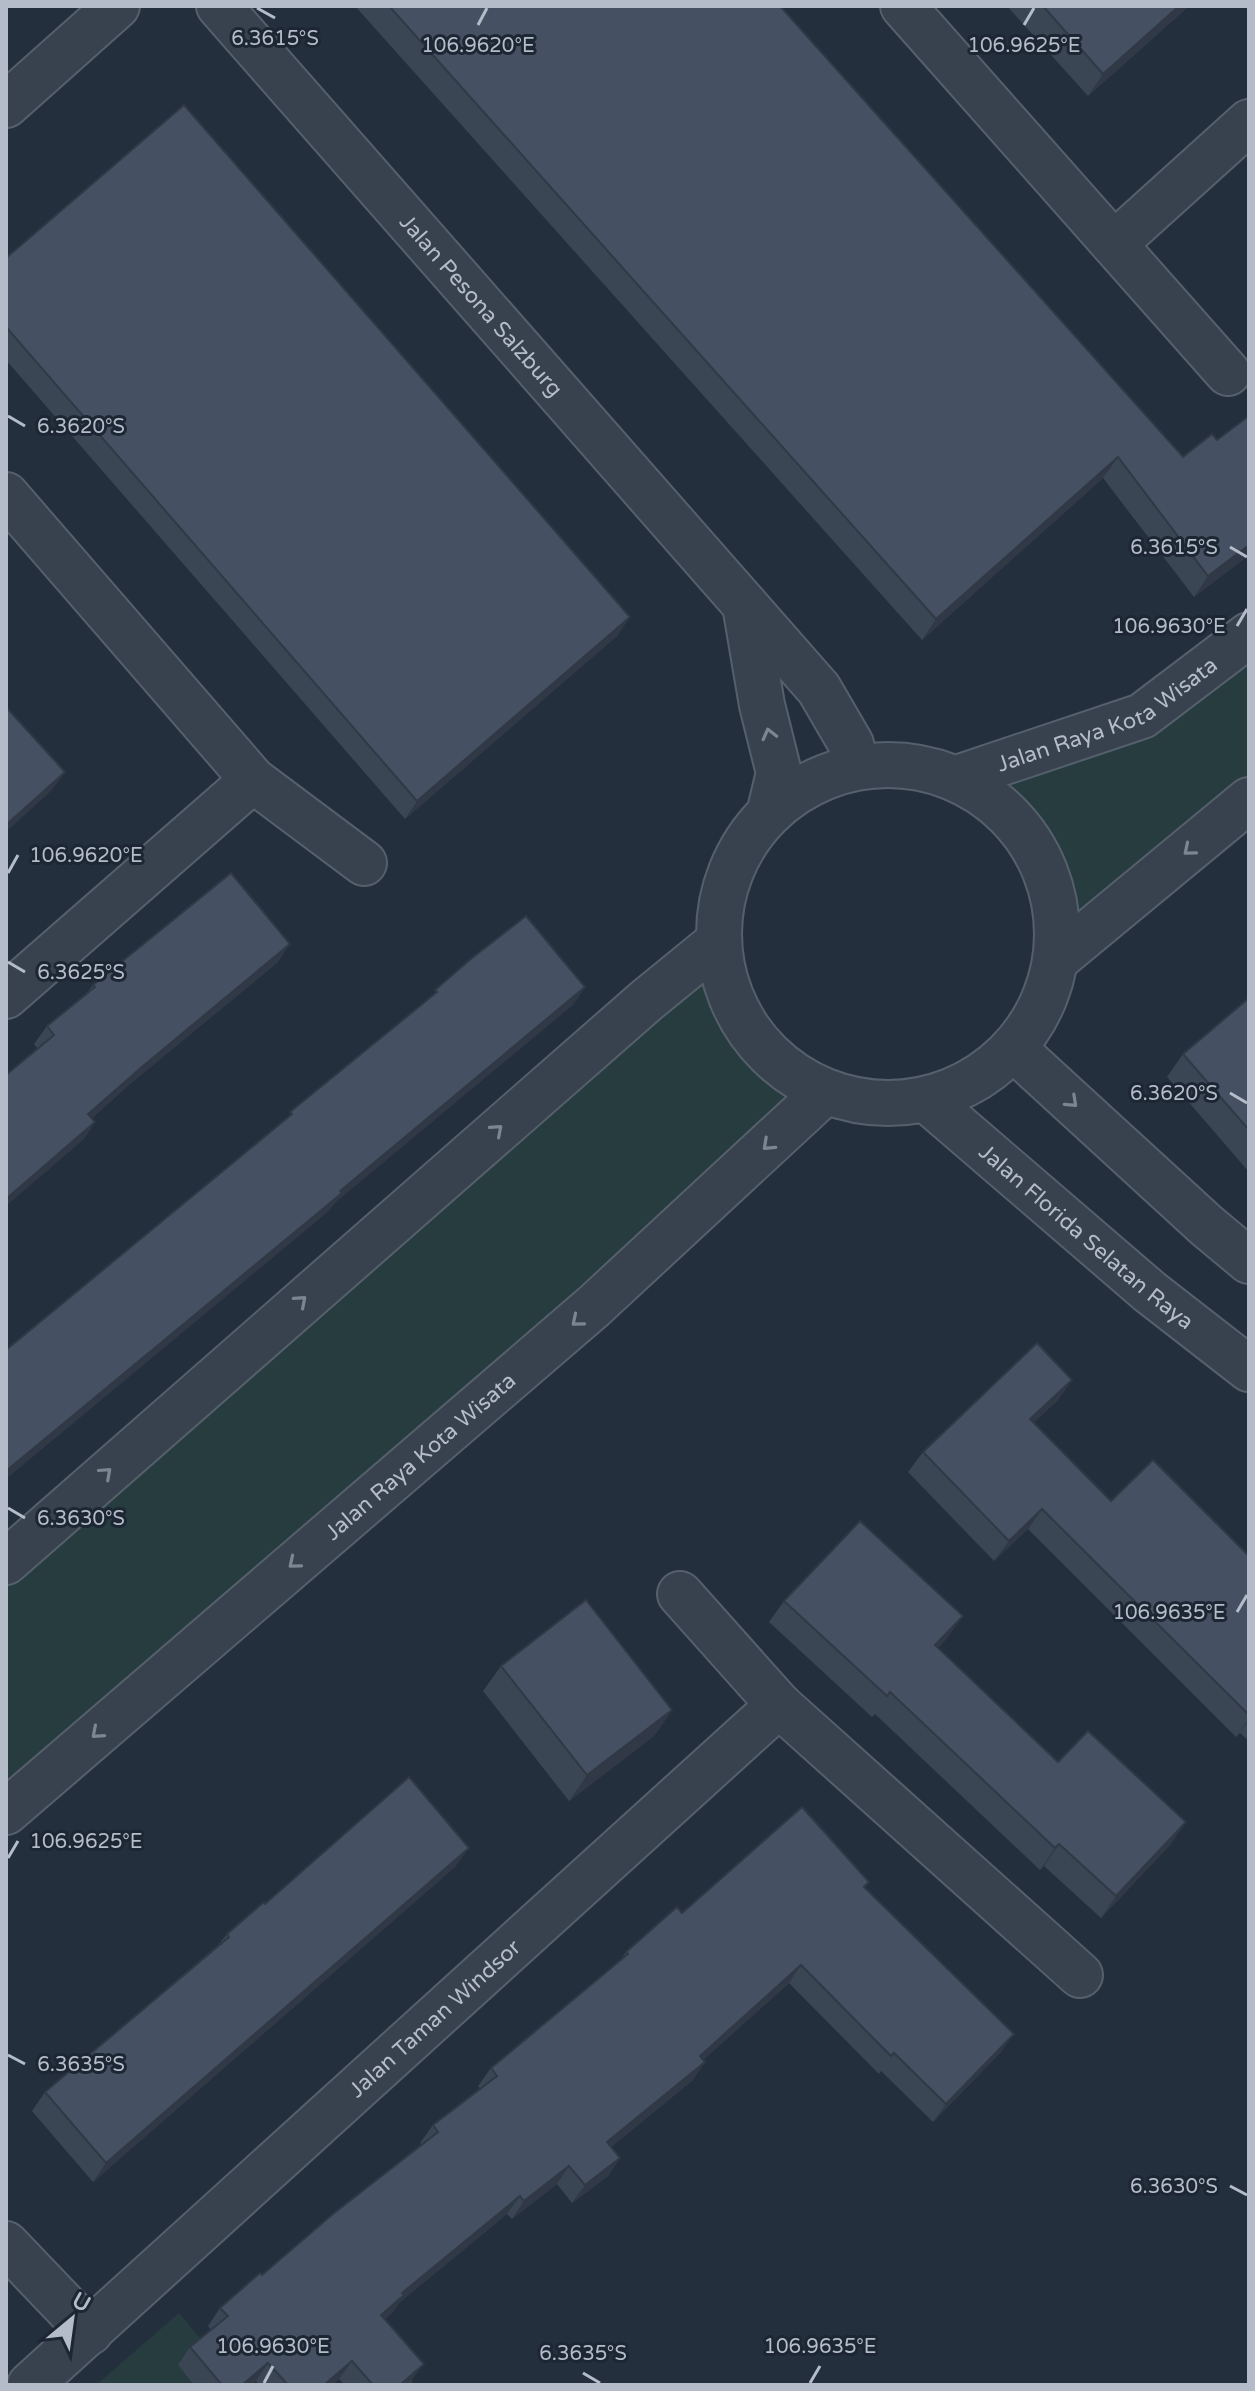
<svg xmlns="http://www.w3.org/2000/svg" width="1255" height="2391" viewBox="0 0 1255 2391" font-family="'Varela Round',sans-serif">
  <rect width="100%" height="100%" fill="#242f3e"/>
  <g fill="#263c3f">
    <path d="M1249,631V797L1058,958L1056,903L1037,851L1003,808L957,778L1142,716Z"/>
    <path d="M718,942L728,990L750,1033L783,1067L825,1092L6,1814V1562Z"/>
    <path d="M179,2313L240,2385H96Z"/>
  </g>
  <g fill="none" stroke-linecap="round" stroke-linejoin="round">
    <defs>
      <g id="minor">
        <path id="s1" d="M219,6L819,689L851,744L856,766"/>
        <path d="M903,6L1228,373"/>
        <path d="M6,105L117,6"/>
        <path d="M1114,244L1249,122"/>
        <path d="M6,495L253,780L364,863"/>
        <path d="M745,605L762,705L779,773L770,810"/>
        <path d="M6,996L253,780"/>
        <path d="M1015,1050L1207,1226L1249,1261"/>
        <path id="s2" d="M927,1100L1150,1292L1249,1369"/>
        <path d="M680,1594L779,1705L1080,1975"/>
        <path d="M6,2244L90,2332"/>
        <path id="s3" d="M30,2385L779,1705"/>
      </g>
      <g id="tertiary">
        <circle cx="888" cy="934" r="169"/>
        <path id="s4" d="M957,778L1142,716L1249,635"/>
        <path d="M1058,958L1249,800"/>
        <path d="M6,1562L647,1000L718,942"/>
        <path id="s5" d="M6,1812L593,1307L825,1092"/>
      </g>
    </defs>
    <use href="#minor" stroke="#565f6c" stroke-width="48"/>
    <use href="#tertiary" stroke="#565f6c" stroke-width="48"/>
    <use href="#minor" stroke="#38414e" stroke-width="44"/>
    <use href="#tertiary" stroke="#38414e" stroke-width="44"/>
  </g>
  <g fill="#3b4654">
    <path d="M355,6H780L1183,457L1217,440L1249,555L1194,597L1103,478L922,640Z"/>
    <path d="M1007,6H1189L1088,96Z"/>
    <path d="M6,258L630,617L617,636L405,819L6,360Z"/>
    <path d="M278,962L130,1084L92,1118L95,1122L83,1140L38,1049L34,1044L47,1026L86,994L93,985Z"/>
    <path d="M1249,998V1172L1167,1077L1183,1054Z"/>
    <path d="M1072,1380L1058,1400L1034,1422L1111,1501L1249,1556V1741L1240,1733L1236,1737L1028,1529L994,1561L908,1472L923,1452Z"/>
    <path d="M784,1601L948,1637L938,1648L1058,1762L1171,1844L1101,1918L1044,1866L1040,1870L875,1714L872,1717L769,1622Z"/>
    <path d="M501,1666L672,1710L654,1736L569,1801L483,1691Z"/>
    <path d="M456,1866L93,2182L32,2111L45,2092L219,1944L227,1934L265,1904Z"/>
    <path d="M866,1888L1001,2052L933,2122L881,2071L879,2074L789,1983L703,2060L693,2080L611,2147L620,2158L608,2176L572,2203L557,2184L512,2219L507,2214L399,2303L392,2313L385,2319L412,2382L408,2385H345L339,2379L332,2385H259L256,2381L250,2385H194L178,2365L190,2347L211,2330L208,2326L220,2308L422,2145L420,2143L433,2125L481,2089L478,2086L491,2068L620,1961L626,1952L682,1913Z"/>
  </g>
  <g fill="#303945">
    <path d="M1179,6H1189L1088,96L1103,74Z"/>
    <path d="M1118,457L1103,478L922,640L936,619Z"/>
    <path d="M1249,545V555L1194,597L1208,576Z"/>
    <path d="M630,617L617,636L405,819L417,801Z"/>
    <path d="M65,772L52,790L6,832V825Z"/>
    <path d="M290,944L278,962L130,1084L76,1132L88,1114L143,1066Z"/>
    <path d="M585,987L573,1005L336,1202L329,1211L6,1479V1471Z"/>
    <path d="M95,1122L83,1140L6,1206V1199Z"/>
    <path d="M1072,1380L1058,1400L1016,1439L1030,1419Z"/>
    <path d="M1042,1509L1028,1529L994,1561L1009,1541Z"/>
    <path d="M963,1616L948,1637L920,1666L935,1645Z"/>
    <path d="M672,1710L654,1736L569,1801L587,1775Z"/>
    <path d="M1249,1718V1720L1236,1737Z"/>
    <path d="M1186,1822L1171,1844L1101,1918L1116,1896Z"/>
    <path d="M1059,1844L1044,1866L1040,1870L1055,1848Z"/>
    <path d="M469,1848L456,1866L93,2182L106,2163Z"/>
    <path d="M801,1965L789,1983L688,2074L700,2056Z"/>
    <path d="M1014,2034L1001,2052L933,2122L946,2104Z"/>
    <path d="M705,2062L693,2080L595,2160L607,2142Z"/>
    <path d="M620,2158L608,2176L572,2203L585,2185Z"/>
    <path d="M569,2166L557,2184L512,2219L524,2201Z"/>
    <path d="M520,2196L507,2214L399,2303L392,2313L369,2333L381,2315L402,2293Z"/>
    <path d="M352,2361L339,2379L332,2385H324Z"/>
    <path d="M268,2363L256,2381L250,2385H242Z"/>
    <path d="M424,2364L408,2385H400Z"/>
  </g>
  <g fill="#455162" stroke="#303945" stroke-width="2">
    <path d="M389,6H780L1183,457L1212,434L1217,440L1249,416V545L1208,576L1118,457L936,619Z"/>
    <path d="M1043,6H1179L1103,74Z"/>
    <path d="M184,105L630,617L417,801L6,327V258Z"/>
    <path d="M6,707L65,772L6,825Z"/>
    <path d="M231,873L290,944L143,1066L88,1114L95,1122L6,1199V1075L54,1035L47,1026L95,987L93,985Z"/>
    <path d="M526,916L585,987L340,1191L342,1193L6,1471V1350L292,1114L290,1112L437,992L435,990L472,958Z"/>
    <path d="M1249,998V1130L1183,1054Z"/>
    <path d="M1037,1343L1072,1380L1030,1419L1111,1501L1153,1460L1249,1556V1715L1042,1509L1009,1541L923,1452Z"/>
    <path d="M860,1521L963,1616L935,1645L1058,1762L1088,1731L1186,1822L1116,1896L1059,1844L1055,1848L890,1692L887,1696L784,1601Z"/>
    <path d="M586,1600L672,1710L587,1775L501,1666Z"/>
    <path d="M409,1777L469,1848L106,2163L45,2092L229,1937L227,1934L264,1902L265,1904Z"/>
    <path d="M802,1807L869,1882L864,1887L1014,2034L946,2104L894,2053L891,2056L801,1965L700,2056L705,2062L607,2142L620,2158L585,2185L569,2166L524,2201L520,2196L402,2293L404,2295L381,2315L424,2364L400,2385H373L352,2361L324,2385H288L268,2363L242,2385H222L190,2347L228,2316L220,2308L260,2273L262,2275L333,2214L438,2132L433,2125L497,2076L491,2068L628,1954L626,1952L677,1907L682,1913Z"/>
  </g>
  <defs><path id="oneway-chevron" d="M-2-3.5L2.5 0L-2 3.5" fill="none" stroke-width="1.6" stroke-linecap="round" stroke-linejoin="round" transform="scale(2)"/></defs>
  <g stroke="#7c8592">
    <use href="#oneway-chevron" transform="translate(769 734) rotate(-104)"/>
    <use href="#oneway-chevron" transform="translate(1189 850) rotate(140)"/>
    <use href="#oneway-chevron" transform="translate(1072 1102) rotate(43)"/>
    <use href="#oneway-chevron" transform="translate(497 1130) rotate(-41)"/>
    <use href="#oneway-chevron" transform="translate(768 1145) rotate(137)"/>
    <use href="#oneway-chevron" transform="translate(301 1301) rotate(-41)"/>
    <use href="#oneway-chevron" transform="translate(577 1321) rotate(140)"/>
    <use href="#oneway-chevron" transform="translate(106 1473) rotate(-42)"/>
    <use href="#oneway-chevron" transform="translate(294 1563) rotate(140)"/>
    <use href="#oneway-chevron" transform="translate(97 1733) rotate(139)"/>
  </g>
  <path fill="none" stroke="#b4bcc9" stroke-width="3" d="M257,8L275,18M478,25L487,8M1024,25L1034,8M8,416L25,426M1230,547L1247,557M1237,626L1247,609M8,873L18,855M8,962L25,972M1230,1093L1247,1103M8,1508L25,1518M1237,1612L1247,1595M8,1858L18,1841M8,2055L25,2064M1230,2186L1247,2195M583,2373L600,2383M264,2383L273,2366M810,2383L820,2366"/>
  <g text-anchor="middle" stroke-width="6" stroke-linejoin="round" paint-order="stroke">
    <g font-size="22" fill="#b4bcc9" stroke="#1d2633">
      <text dy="8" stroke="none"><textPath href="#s1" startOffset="398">Jalan Pesona Salzburg</textPath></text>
      <text dy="8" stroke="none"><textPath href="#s4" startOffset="164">Jalan Raya Kota Wisata</textPath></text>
      <text dy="8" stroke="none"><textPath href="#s2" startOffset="210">Jalan Florida Selatan Raya</textPath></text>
      <text dy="8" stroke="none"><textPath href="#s5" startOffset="546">Jalan Raya Kota Wisata</textPath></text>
      <text dy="8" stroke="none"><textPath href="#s3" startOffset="546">Jalan Taman Windsor</textPath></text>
    </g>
  </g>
  <g font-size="20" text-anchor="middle" fill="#b4bcc9" stroke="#1d2633" stroke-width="6" stroke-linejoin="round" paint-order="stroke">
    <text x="275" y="45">6.3615°S</text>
    <text x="478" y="52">106.9620°E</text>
    <text x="1024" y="52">106.9625°E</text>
    <text x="81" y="433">6.3620°S</text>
    <text x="1174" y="554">6.3615°S</text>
    <text x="1169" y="633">106.9630°E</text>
    <text x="86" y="862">106.9620°E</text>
    <text x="81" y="979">6.3625°S</text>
    <text x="1174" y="1100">6.3620°S</text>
    <text x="81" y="1525">6.3630°S</text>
    <text x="1169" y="1619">106.9635°E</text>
    <text x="86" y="1848">106.9625°E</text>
    <text x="81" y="2071">6.3635°S</text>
    <text x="1174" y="2193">6.3630°S</text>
    <text x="273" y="2353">106.9630°E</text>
    <text x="820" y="2353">106.9635°E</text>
    <text x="583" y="2360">6.3635°S</text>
  </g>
  <rect width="1255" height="2391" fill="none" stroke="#b4bcc9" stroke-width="16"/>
  <g transform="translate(72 2319) rotate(29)" stroke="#1d2633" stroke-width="6" paint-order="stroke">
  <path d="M0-6L14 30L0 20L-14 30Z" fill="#b4bcc9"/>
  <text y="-12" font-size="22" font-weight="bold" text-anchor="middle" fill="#b4bcc9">U</text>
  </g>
</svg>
